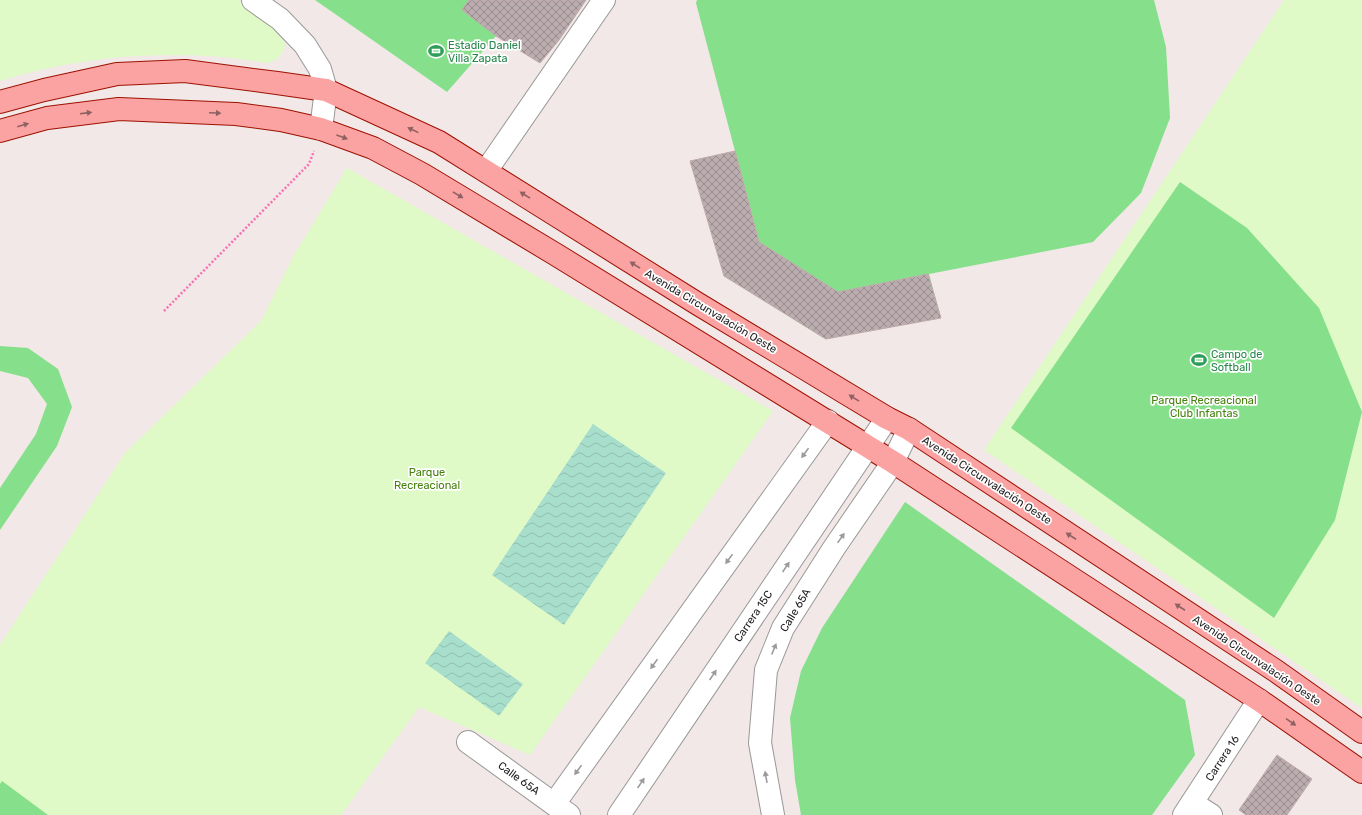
<svg xmlns="http://www.w3.org/2000/svg" width="1362" height="815" viewBox="0 0 1362 815" font-family="Rubik,sans-serif">
  <defs>
    <pattern id="water-waves" width="16" height="10" patternUnits="userSpaceOnUse"><rect width="16" height="10" fill="#a8decc"/><path d="M0 5q4-4 8 0t8 0" fill="none" stroke="#90beaf"/></pattern>
    <pattern id="building-cross-hatch" width="8" height="8" patternUnits="userSpaceOnUse"><rect width="8" height="8" fill="#bbadaf"/><path d="M0 0l8 8M0 8l8-8" fill="none" stroke="#988c8e"/></pattern>
  </defs>
  <rect width="100%" height="100%" fill="#f1e8e7"/>
  <g fill="#dffac6">
    <path d="M0,0H238L276,28L283,35L285,45L283,52L279,57L273,61L267,63C247,60 227,57 207,56C137,52 67,60 0,81Z"/>
    <path d="M1284,0H1362V708L984,450Z"/>
    <path d="M347,168L773,411L530,755L419,707L341,815H0V645L125,453L261,321L294,255Z"/>
  </g>
  <g fill="#86df8a">
    <path d="M315,0H586L559,40L540,63L496,36L447,92Z"/>
    <path d="M697,0H1154L1166,47L1170,118L1141,193L1093,242L929,274L941,318L825,339L724,276L690,161L735,151L696,3Z"/>
    <path d="M1180,182L1247,228L1319,308L1362,412L1335,520L1274,618L1011,428Z"/>
    <path d="M0,346L28,348L58,369L72,407L57,446L0,530V488L36,434L47,404L28,378L0,371Z"/>
    <path d="M905,502L1185,700L1195,755L1152,815H801L795,780L790,718L801,671L822,628Z"/>
    <path d="M2,781L48,815H0V784Z"/>
  </g>
  <g fill="url(#water-waves)">
    <path d="M593,424L666,473L564,625L492,575Z"/>
    <path d="M449,631L523,684L499,716L425,663Z"/>
  </g>
  <g fill="url(#building-cross-hatch)" stroke="#c3aaad">
    <path d="M469,0H586L559,40L540,63L496,36L462,10Z"/>
    <path d="M735,151L759,242L838,292L928,274L941,318L826,339L724,276L690,161Z"/>
    <path d="M1277,755L1312,779L1287,815H1246L1239,810Z"/>
  </g>
  <g fill="none" stroke-linecap="round" stroke-linejoin="round">
    <defs>
      <g id="minor">
        <path d="M253,0L280,19L305,45L320,69L326,90L321,129"/>
        <path d="M486,171L604,0"/>
        <path d="M468,742L569,815"/>
        <path d="M1192,803L1211,815"/>
        <path d="M554,804L828,421"/>
        <path d="M619,815L887,418"/>
        <path d="M773,815L760,743L766,670L783,628L834,548L893,462L909,429"/>
        <path d="M1184,815L1259,700"/>
      </g>
      <g id="major">
        <path d="M0,102L44,90L117,74L185,71L277,83L326,90L439,142L698,304L887,418L909,429L1276,671L1362,732"/>
        <path d="M0,131L47,118L119,109L236,114L281,120L321,129L373,148L422,174L555,254L893,462L1259,700L1362,772"/>
      </g>
    </defs>
    <use href="#minor" stroke="#989898" stroke-width="24"/>
    <use href="#major" stroke="#9d1101" stroke-width="24"/>
    <path stroke="#f970b0" stroke-width="2.5" stroke-dasharray="2 2" stroke-linecap="butt" d="M164,311L309,164L314,151"/>
    <use href="#minor" stroke="#fff" stroke-width="22"/>
    <use href="#major" stroke="#fba2a2" stroke-width="22"/>
  </g>
  <defs><path id="oneway-solid" d="M-6-.8H1V-3.2L6.5 0L1 3.2V.8H-6Z"/></defs>
  <g fill="#8e6262">
    <use href="#oneway-solid" transform="translate(86 113) rotate(-7)"/>
    <use href="#oneway-solid" transform="translate(215 113) rotate(3)"/>
    <use href="#oneway-solid" transform="translate(23 125) rotate(-16)"/>
    <use href="#oneway-solid" transform="translate(413 130) rotate(-154)"/>
    <use href="#oneway-solid" transform="translate(342 137) rotate(20)"/>
    <use href="#oneway-solid" transform="translate(458 195) rotate(31)"/>
    <use href="#oneway-solid" transform="translate(525 195) rotate(-148)"/>
    <use href="#oneway-solid" transform="translate(635 265) rotate(-148)"/>
    <use href="#oneway-solid" transform="translate(854 398) rotate(-148)"/>
    <use href="#oneway-solid" transform="translate(1071 536) rotate(-147)"/>
    <use href="#oneway-solid" transform="translate(1180 607) rotate(-147)"/>
    <use href="#oneway-solid" transform="translate(1291 722) rotate(35)"/>
  </g>
  <g fill="#9b9b9b">
    <use href="#oneway-solid" transform="translate(805 453) rotate(126)"/>
    <use href="#oneway-solid" transform="translate(841 538) rotate(-55)"/>
    <use href="#oneway-solid" transform="translate(729 559) rotate(126)"/>
    <use href="#oneway-solid" transform="translate(786 567) rotate(-56)"/>
    <use href="#oneway-solid" transform="translate(774 649) rotate(-68)"/>
    <use href="#oneway-solid" transform="translate(654 664) rotate(126)"/>
    <use href="#oneway-solid" transform="translate(713 675) rotate(-56)"/>
    <use href="#oneway-solid" transform="translate(578 770) rotate(126)"/>
    <use href="#oneway-solid" transform="translate(766 777) rotate(-100)"/>
    <use href="#oneway-solid" transform="translate(641 783) rotate(-56)"/>
  </g>
  <defs>
    <symbol id="stadium-bare" viewBox="-9 -9 18 18"><path d="M0-5a6.5 5 0 1 0 0 10a6.5 5 0 1 0 0-10ZM-3.5-1.8h7v3.6h-7Z" fill="#2e9e5b" stroke="#fff" stroke-width="2.5" paint-order="stroke"/></symbol>
  </defs>
  <g fill-rule="evenodd">
    <use href="#stadium-bare" x="425" y="40" width="22" height="22"/>
    <use href="#stadium-bare" x="1188" y="349" width="22" height="22"/>
  </g>
  <g text-anchor="middle" stroke-width="3.5" stroke-linejoin="round" paint-order="stroke">
    <g font-size="11" fill="#27864d" stroke="#fff" text-anchor="start">
      <text x="448" y="49">Estadio Daniel<tspan x="448" dy="13">Villa Zapata</tspan></text>
      <text x="1211" y="358">Campo de<tspan x="1211" dy="13">Softball</tspan></text>
    </g>
    <g font-size="11" fill="#212121" stroke="#fff">
      <text transform="translate(711 311) rotate(31)" y="4">Avenida Circunvalación Oeste</text>
      <text transform="translate(987 480) rotate(33)" y="4">Avenida Circunvalación Oeste</text>
      <text transform="translate(795 610) rotate(-59)" y="4">Calle 65A</text>
      <text transform="translate(753 616) rotate(-56)" y="4">Carrera 15C</text>
      <text transform="translate(1257 660) rotate(34)" y="4">Avenida Circunvalación Oeste</text>
      <text transform="translate(1222 758) rotate(-57)" y="4">Carrera 16</text>
      <text transform="translate(519 778) rotate(36)" y="4">Calle 65A</text>
    </g>
    <g font-size="11" fill="#45810c" stroke="#fff">
      <text x="1204" y="404">Parque Recreacional<tspan x="1204" dy="13">Club Infantas</tspan></text>
      <text x="427" y="476">Parque<tspan x="427" dy="13">Recreacional</tspan></text>
    </g>
  </g>
</svg>
